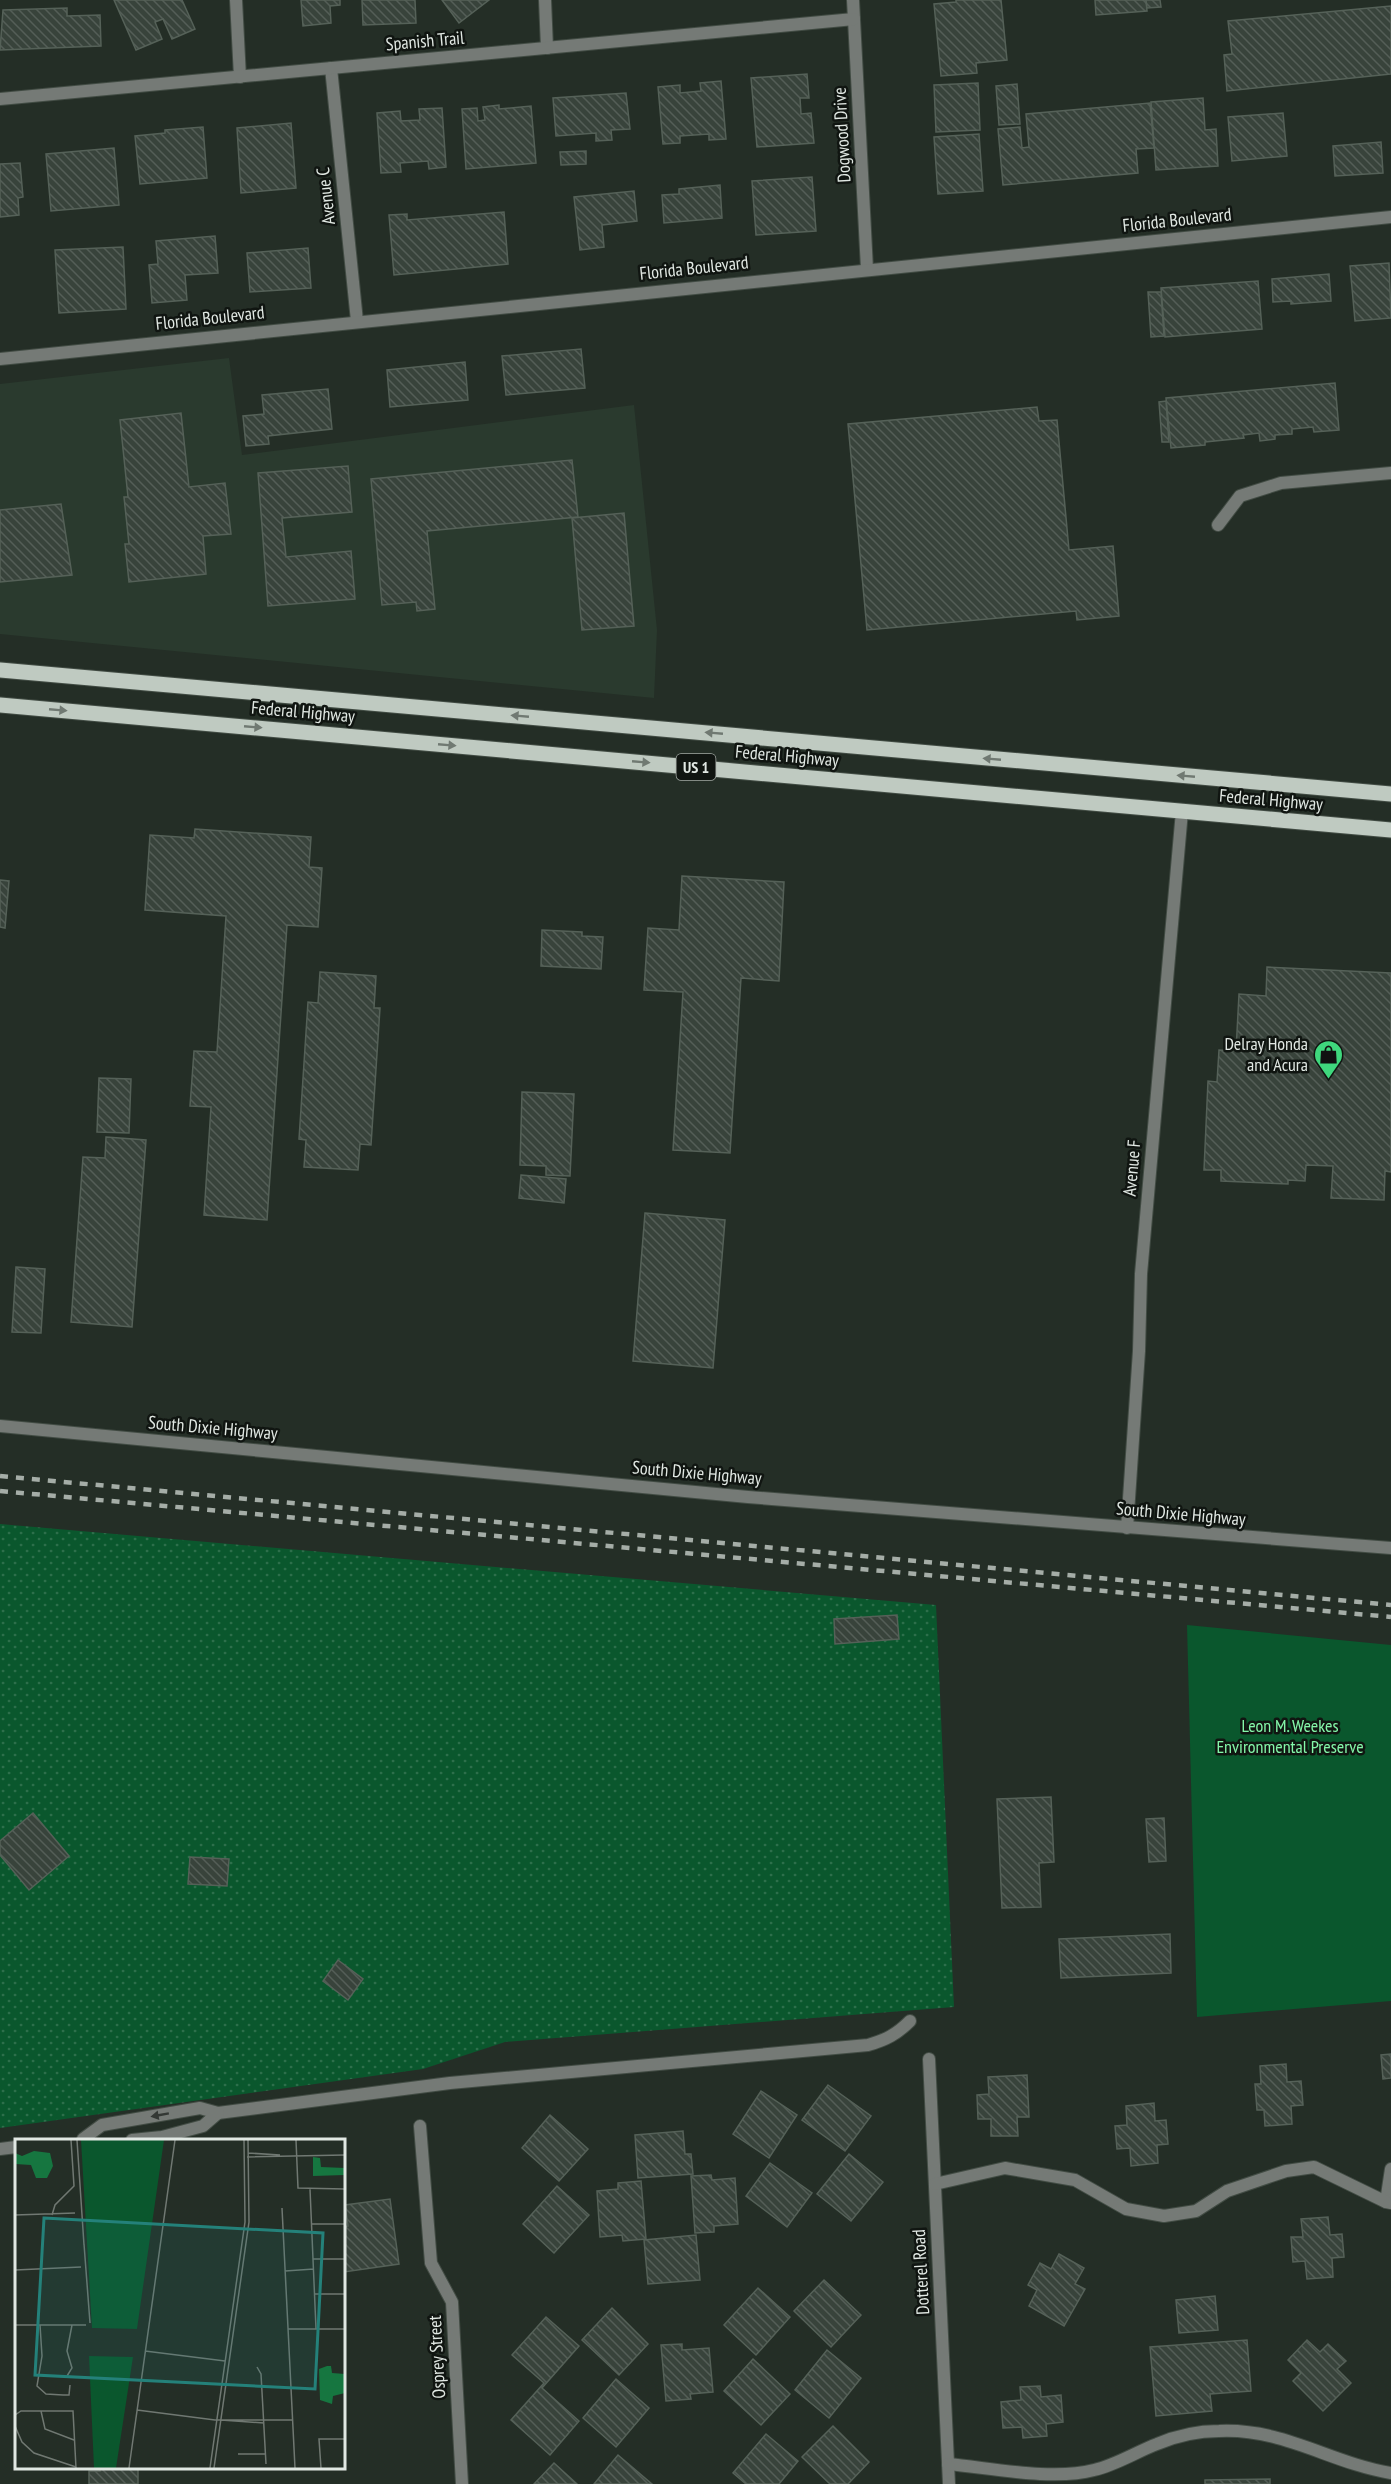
<svg xmlns="http://www.w3.org/2000/svg" width="1391" height="2484" viewBox="0 0 1391 2484" font-family="'PT Sans Narrow',sans-serif">
  <defs>
    <pattern id="park-dots" width="8" height="8" patternUnits="userSpaceOnUse" patternTransform="scale(1.5)"><rect width="8" height="8" fill="#0a572d"/><path d="M2 2h.1M6 6h.1" fill="none" stroke="#2d6f4b" stroke-width="1.8" stroke-linecap="round"/></pattern>
    <pattern id="building-back-hatch" width="6" height="6" patternUnits="userSpaceOnUse" patternTransform="scale(1.5)"><rect width="6" height="6" fill="#38433b"/><path d="M-1 5l2 2M0 0l6 6M5-1l2 2" fill="none" stroke="#545e57"/></pattern>
  </defs>
  <rect width="100%" height="100%" fill="#242e26"/>
  <path fill="#2a3a2e" d="M229,358L242,455L634,405L657,630L654,698L0,634V384Z"/>
  <path fill="#0a572d" d="M1187,1625L1391,1645V2001L1197,2017Z"/>
  <path fill="url(#park-dots)" d="M0,1524L936,1605L954,2007L505,2042L423,2069L0,2128Z"/>
  <g fill="url(#building-back-hatch)" stroke="#556158" stroke-width="1.5">
    <path d="M114,0H182L195,29L172,39L163,19L155,22L162,39L136,50Z"/>
    <path d="M301,0H340V5L330,6L331,23L303,26Z"/>
    <path d="M362,0H415L416,23L363,25Z"/>
    <path d="M442,0H489L459,23Z"/>
    <path d="M956,0H1001L1007,60L976,63L977,73L941,76L934,4L956,2Z"/>
    <path d="M1095,0H1146L1147,11L1096,15Z"/>
    <path d="M1146,0H1160L1161,7L1147,8Z"/>
    <path d="M1391,6V74L1227,91L1224,55L1232,54L1228,21Z"/>
    <path d="M67,8V16L100,15L101,46L0,50L3,10Z"/>
    <path d="M807,74L809,98H800L801,114L811,113L814,143L757,147L751,78Z"/>
    <path d="M721,81L726,139L709,140V134L680,136V143L663,144L658,87L680,85V93L701,91L700,83Z"/>
    <path d="M978,83L980,130L936,132L934,85Z"/>
    <path d="M1017,84L1020,124L999,125L996,86Z"/>
    <path d="M626,93L630,129L611,130L612,140L596,141V133L556,136L553,98Z"/>
    <path d="M1203,98L1205,130L1216,129L1218,166L1156,170L1151,102Z"/>
    <path d="M1150,103L1154,148L1136,149L1138,173L1003,185L998,129L1020,127L1022,148L1029,147L1026,114Z"/>
    <path d="M499,105V109L531,106L536,163L466,169L462,109L477,108L478,121L485,120L483,107Z"/>
    <path d="M442,108L446,167L429,169L428,161L400,163L401,172L381,173L377,113L400,111L401,121L420,120L419,109Z"/>
    <path d="M1283,113L1287,156L1232,161L1228,117Z"/>
    <path d="M291,123L296,188L241,193L237,128Z"/>
    <path d="M203,127L207,178L140,184L135,136L165,133V130Z"/>
    <path d="M979,134L983,191L938,194L934,137Z"/>
    <path d="M1381,142L1383,173L1335,176L1333,146Z"/>
    <path d="M114,148L119,205L51,211L46,154Z"/>
    <path d="M586,151V164L561,165L560,152Z"/>
    <path d="M20,163L23,197L18,198L19,215L0,217V164Z"/>
    <path d="M812,177L816,231L756,235L752,181Z"/>
    <path d="M720,185L722,218L664,223L662,195L679,194V189Z"/>
    <path d="M634,191L637,221L602,225L604,247L580,250L574,197Z"/>
    <path d="M504,212L508,264L394,275L389,215L407,214V220Z"/>
    <path d="M215,236L218,273L185,275L187,300L152,303L149,265L158,264L156,241Z"/>
    <path d="M123,247L126,309L59,313L55,250Z"/>
    <path d="M308,248L311,288L250,292L247,253Z"/>
    <path d="M1389,263L1391,318L1355,321L1350,266Z"/>
    <path d="M1329,274L1331,301L1291,304V301L1273,302L1272,279Z"/>
    <path d="M1258,281L1262,329L1165,337L1161,288Z"/>
    <path d="M1148,292H1161L1164,336L1151,337Z"/>
    <path d="M581,349L585,388L506,395L502,356Z"/>
    <path d="M465,362L468,400L390,407L387,370Z"/>
    <path d="M1335,383L1339,430L1314,432L1313,427L1292,429V434L1275,435V439L1260,441L1259,433L1243,435L1244,438L1205,442V445L1171,448L1166,398Z"/>
    <path d="M328,389L332,429L268,436L269,444L246,446L243,416L264,414L262,395Z"/>
    <path d="M1166,401L1169,442H1162L1159,402Z"/>
    <path d="M1037,407L1039,421L1057,420L1069,550L1113,546L1119,616L1077,620L1076,611L867,630L848,424Z"/>
    <path d="M181,413L189,487L225,483L231,534L203,536L206,574L129,582L125,544H129L124,497H128L120,420Z"/>
    <path d="M572,460L578,517L427,531L435,609L417,611L416,602L382,605L371,479Z"/>
    <path d="M348,466L352,512L282,518L286,557L351,551L355,599L268,606L258,473Z"/>
    <path d="M61,504L72,575L0,582V510Z"/>
    <path d="M624,513L634,626L582,630L572,518Z"/>
    <path d="M195,829L311,837L309,867L322,868L318,927L287,925L267,1220L204,1215L211,1107L190,1106L194,1051L217,1052L226,916L145,910L150,835L194,838Z"/>
    <path d="M682,876L784,882L779,981L741,978L730,1153L673,1150L683,992L644,990L648,928L679,930Z"/>
    <path d="M0,880L9,881L5,928L0,927Z"/>
    <path d="M542,930L582,932V936L603,937L601,969L541,966Z"/>
    <path d="M1267,967L1391,973V1172L1385,1171L1384,1200L1331,1198L1333,1166L1306,1165L1305,1181L1288,1180V1184L1221,1181V1170H1204L1208,1081L1217,1082L1219,1050L1236,1051L1239,994L1266,996Z"/>
    <path d="M320,972L376,976L374,1008H380L371,1145L360,1144L358,1170L304,1167L306,1140L299,1139L308,1002L318,1003Z"/>
    <path d="M99,1078L131,1079L129,1133L97,1132Z"/>
    <path d="M522,1092L574,1094L570,1176L546,1175V1166L520,1165Z"/>
    <path d="M106,1137L146,1140L132,1327L71,1322L83,1157L105,1158Z"/>
    <path d="M521,1175L566,1179L564,1203L519,1198Z"/>
    <path d="M645,1213L725,1220L713,1368L633,1361Z"/>
    <path d="M16,1267L45,1269L41,1333L12,1332Z"/>
    <path d="M897,1615L899,1639L835,1644L834,1619Z"/>
    <path d="M1051,1797L1054,1862L1039,1863L1041,1907L1002,1908L997,1799Z"/>
    <path d="M33,1813L69,1856L29,1890L0,1855V1841Z"/>
    <path d="M1164,1818L1166,1861L1149,1862L1146,1819Z"/>
    <path d="M190,1857L229,1859L227,1886L188,1884Z"/>
    <path d="M1170,1934L1171,1973L1061,1978L1059,1939Z"/>
    <path d="M338,1960L363,1979L348,2000L323,1981Z"/>
    <path d="M1391,2054V2078L1383,2079L1381,2055Z"/>
    <path d="M1286,2064L1287,2082L1301,2081L1303,2105L1291,2106L1292,2124L1265,2126L1264,2110H1257L1255,2084H1261L1260,2066Z"/>
    <path d="M1027,2075L1029,2117H1017L1018,2136H991V2119H978L977,2095L989,2094L988,2077Z"/>
    <path d="M828,2085L871,2116L845,2151L802,2120Z"/>
    <path d="M761,2091L797,2115L769,2158L733,2134Z"/>
    <path d="M1154,2103L1155,2121L1166,2120L1168,2144L1157,2145L1158,2163L1131,2166L1130,2148L1117,2149L1115,2126L1127,2125L1126,2106Z"/>
    <path d="M550,2115L588,2149L559,2181L522,2148Z"/>
    <path d="M683,2131L685,2154H691L693,2174L638,2178L635,2135Z"/>
    <path d="M849,2154L883,2182L851,2221L817,2194Z"/>
    <path d="M770,2163L812,2193L787,2227L746,2196Z"/>
    <path d="M711,2175L712,2180L735,2178L738,2224L714,2226V2232L695,2233L691,2176Z"/>
    <path d="M641,2181L646,2239L623,2241L622,2235L600,2237L597,2191L618,2189V2183Z"/>
    <path d="M557,2186L589,2215L554,2253L523,2224Z"/>
    <path d="M390,2199L399,2264L344,2272V2227L348,2226L345,2205Z"/>
    <path d="M1328,2217L1330,2235L1342,2234L1344,2257L1332,2258L1333,2277L1307,2279L1305,2261L1293,2262L1291,2237H1303L1301,2219Z"/>
    <path d="M696,2235L700,2280L648,2284L644,2240Z"/>
    <path d="M1059,2254L1084,2268L1075,2284L1085,2289L1064,2326L1029,2306L1037,2290L1028,2285L1040,2263L1051,2269Z"/>
    <path d="M824,2280L861,2315L831,2347L794,2311Z"/>
    <path d="M758,2288L790,2317L756,2355L724,2325Z"/>
    <path d="M1215,2296L1218,2330L1179,2333L1176,2300Z"/>
    <path d="M612,2308L648,2344L619,2375L582,2340Z"/>
    <path d="M546,2317L579,2346L542,2388L579,2421L550,2455L511,2420L544,2383L512,2355Z"/>
    <path d="M1247,2340L1251,2391L1210,2394L1212,2411L1156,2416L1150,2347Z"/>
    <path d="M1307,2340L1320,2352L1328,2344L1346,2361L1337,2369L1351,2383L1323,2411L1293,2381L1301,2373L1288,2360Z"/>
    <path d="M682,2344V2350L709,2348L713,2392L690,2394L691,2399L666,2401L661,2345Z"/>
    <path d="M827,2350L861,2378L829,2418L795,2390Z"/>
    <path d="M753,2359L790,2394L761,2425L724,2391Z"/>
    <path d="M616,2379L649,2408L616,2447L583,2418Z"/>
    <path d="M1040,2386L1041,2397L1061,2395L1063,2422L1046,2424L1047,2436L1023,2438L1022,2427L1003,2428L1001,2402L1021,2400L1020,2387Z"/>
    <path d="M833,2426L869,2462L848,2484H830L802,2457Z"/>
    <path d="M766,2434L798,2461L779,2484H746L733,2473Z"/>
    <path d="M618,2455L652,2484H594Z"/>
    <path d="M554,2463L577,2484H534Z"/>
    <path d="M100,2468H138V2484H89V2471H100Z"/>
    <path d="M1270,2479V2484H1205V2480Z"/>
  </g>
  <g fill="none" stroke-linecap="round" stroke-linejoin="round">
    <defs>
      <g id="minor">
        <path d="M236,0L240,77"/>
        <path d="M545,0L547,48"/>
        <path d="M853,0L867,269"/>
        <path d="M331,68L357,321"/>
        <path d="M0,99L854,19"/>
        <path d="M0,359L1391,217"/>
        <path d="M1218,525L1240,496L1281,483L1391,473"/>
        <path d="M1127,1528L1139,1351L1141,1274L1182,811"/>
        <path d="M929,2059L949,2484"/>
        <path d="M420,2126L431,2263L452,2302L462,2484"/>
        <path d="M83,2139L102,2125L200,2108L218,2113L450,2083L868,2045C886,2040 897,2034 910,2021"/>
        <path d="M132,2140L162,2137L203,2126L218,2113"/>
        <path d="M0,2149L16,2147"/>
        <path d="M1391,2169L1386,2202L1391,2203"/>
        <path d="M935,2184L1005,2168L1075,2180L1126,2209L1164,2216L1196,2211L1227,2191L1286,2171L1314,2167L1386,2202"/>
        <path d="M948,2464C991,2468 1053,2481 1094,2470C1116,2465 1136,2452 1157,2444C1176,2436 1199,2431 1219,2431C1284,2428 1330,2463 1391,2473"/>
      </g>
      <path id="tertiary" d="M0,1426L748,1497L1391,1548"/>
      <g id="primary">
        <path d="M0,670L1391,794"/>
        <path d="M0,705L1391,830"/>
      </g>
    </defs>
    <use href="#minor" stroke="#424c44" stroke-width="14"/>
    <use href="#tertiary" stroke="#424c44" stroke-width="14"/>
    <use href="#primary" stroke="#424c44" stroke-width="17"/>
    <use href="#minor" stroke="#757a76" stroke-width="12"/>
    <use href="#tertiary" stroke="#757a76" stroke-width="12"/>
    <use href="#primary" stroke="#bfcac1" stroke-width="15"/>
    <g stroke="#a5ada7" stroke-width="4.5" stroke-dasharray="8 8" stroke-linecap="butt">
      <path d="M0,1476L1391,1605"/>
      <path d="M0,1491L1391,1617"/>
    </g>
  </g>
  <defs><path id="oneway-solid" d="M-6-.8H1V-3.2L6.5 0L1 3.2V.8H-6Z" transform="scale(1.5)"/></defs>
  <g fill="#707972">
    <use href="#oneway-solid" transform="translate(58 710) rotate(5)"/>
    <use href="#oneway-solid" transform="translate(520 716) rotate(-175)"/>
    <use href="#oneway-solid" transform="translate(253 727) rotate(5)"/>
    <use href="#oneway-solid" transform="translate(714 733) rotate(-175)"/>
    <use href="#oneway-solid" transform="translate(447 745) rotate(5)"/>
    <use href="#oneway-solid" transform="translate(992 759) rotate(-175)"/>
    <use href="#oneway-solid" transform="translate(641 762) rotate(5)"/>
    <use href="#oneway-solid" transform="translate(1186 776) rotate(-175)"/>
  </g>
  <use fill="#333834" href="#oneway-solid" transform="translate(160 2115) rotate(170)"/>
  <defs>
    <symbol id="shop-pin" viewBox="-11 -11 22 30"><path d="M0 17L-7.5 6A9.5 9.5 0 1 1 7.5 6Z" fill="#3fd77d" stroke="#101511"/><path d="M-5-2.5h2.3a2.7 3.5 0 0 1 5.4 0H5L5.5 6h-11ZM-1.5-2.5h3a1.5 2.3 0 0 0-3 0Z" fill="#111"/></symbol>
  </defs>
  <g fill-rule="evenodd">
    <use href="#shop-pin" x="1312" y="1038" width="33" height="45"/>
  </g>
  <g text-anchor="middle" stroke-width="5" stroke-linejoin="round" paint-order="stroke">
    <rect fill="#101511" stroke="#a2a9a4" stroke-width="1.5" x="676.5" y="754" width="39" height="26" rx="4.5"/>
    <g font-size="16" font-weight="bold" fill="#e1e8e3">
      <text x="696" y="773">US 1</text>
    </g>
    <g font-size="18" fill="#e1e8e3" stroke="#101511">
      <text transform="translate(425 41) rotate(-5)" y="6">Spanish Trail</text>
      <text transform="translate(842 135) rotate(-93)" y="6">Dogwood Drive</text>
      <text transform="translate(326 196) rotate(-96)" y="6">Avenue C</text>
      <text transform="translate(1177 220) rotate(-6)" y="6">Florida Boulevard</text>
      <text transform="translate(694 268) rotate(-6)" y="6">Florida Boulevard</text>
      <text transform="translate(210 318) rotate(-6)" y="6">Florida Boulevard</text>
      <text transform="translate(303 712) rotate(5)" y="6">Federal Highway</text>
      <text transform="translate(787 756) rotate(5)" y="6">Federal Highway</text>
      <text transform="translate(1271 800) rotate(5)" y="6">Federal Highway</text>
      <text transform="translate(1132 1168) rotate(-85)" y="6">Avenue F</text>
      <text transform="translate(213 1428) rotate(5)" y="6">South Dixie Highway</text>
      <text transform="translate(697 1473) rotate(5)" y="6">South Dixie Highway</text>
      <text transform="translate(1181 1514) rotate(5)" y="6">South Dixie Highway</text>
      <text transform="translate(921 2272) rotate(-93)" y="6">Dotterel Road</text>
      <text transform="translate(437 2357) rotate(-93)" y="6">Osprey Street</text>
    </g>
    <g font-size="18" fill="#e1e8e3" stroke="#101511" text-anchor="end">
      <text x="1308" y="1050">Delray Honda<tspan x="1308" dy="21">and Acura</tspan></text>
    </g>
    <g font-size="18" fill="#84f7a9" stroke="#101511">
      <text x="1290" y="1732">Leon M. Weekes<tspan x="1290" dy="21">Environmental Preserve</tspan></text>
    </g>
  </g>
  <g transform="translate(15 2139)">
    <rect width="330" height="330" fill="#242e26"/>
    <path d="M74,217L118,218L101,329H79Z" fill="#0a572d"/>
    <path d="M66,1H149L122,190L77,189Z" fill="#0a572d"/>
    <path d="M19,12L35,14L38,27L32,39H21L16,26L0,25V14L7,17ZM298,18L305,19L306,28L330,29V36L298,37ZM312,227H316L317,234L330,235V254L318,257L317,265L305,261L304,230Z" fill="#167640"/>
    <path fill="none" stroke="#707872" stroke-width="1.5" d="M62,1L69,106M281,1L283,49L330,50M233,14L265,16M232,18L330,16M295,50L301,190M267,69L280,329M0,76L60,74M37,76L40,66L59,47L56,1M297,85H330M69,105L75,184M298,120H330M0,131L66,128M270,132L299,130M300,155H330M0,186H71M25,186L27,217L22,247L31,255L48,256H54L55,246M273,190H330M130,212L210,222M242,228L246,235L251,325M52,237L57,229L52,212L57,186M122,271L200,281H277M26,272L30,290L59,301M0,276L6,272H58L61,329M206,281L249,284M0,287L7,303L19,314L61,328M223,315H250M114,329L160,1M195,329L230,83L229,1M199,329L234,83L233,1M306,329L304,300H330"/>
    <path fill="#24817a" fill-opacity="0.15" stroke="#24817a" stroke-width="3" d="M29,79L308,94L300,250L20,236Z"/>
    <rect width="330" height="330" fill="none" stroke="#e1e8e3" stroke-width="3"/>
  </g>
</svg>
